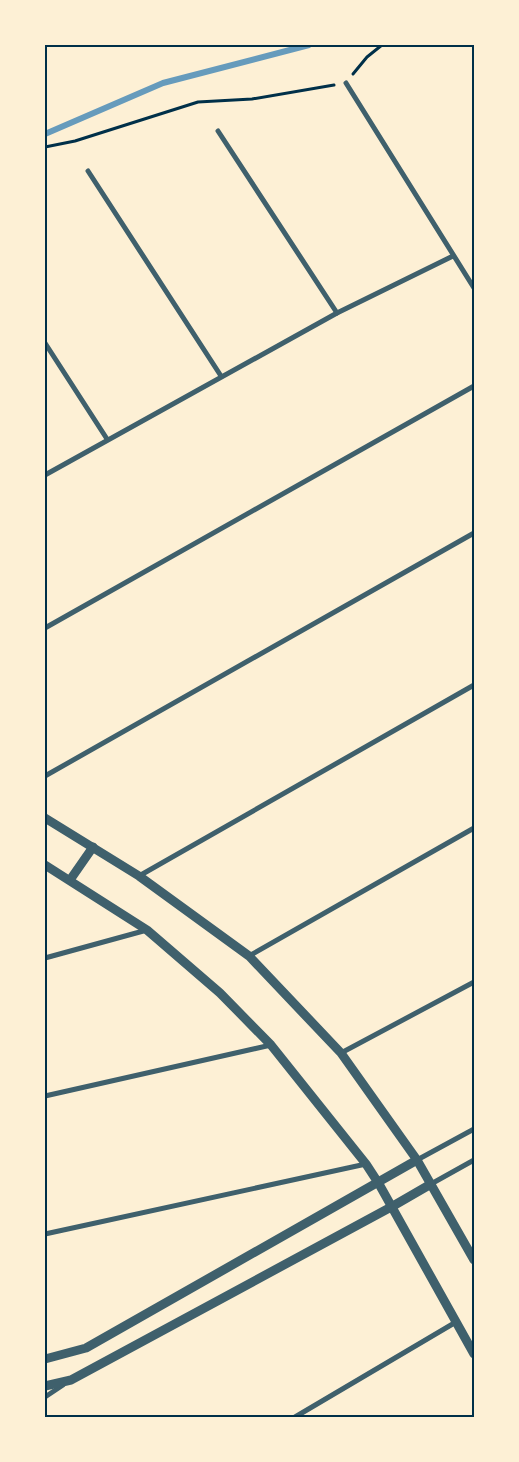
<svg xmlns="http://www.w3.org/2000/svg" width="519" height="1462" viewBox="0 0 519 1462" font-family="Spectral,serif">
  <rect width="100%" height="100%" fill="#fdf0d5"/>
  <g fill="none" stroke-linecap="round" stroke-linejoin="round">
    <path stroke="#669bbc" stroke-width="6" d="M45,134L163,83L309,45"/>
    <g stroke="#003049" stroke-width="3">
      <path d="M353,74L367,57L382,45"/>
      <path d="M45,147L75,141L198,102L252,99L334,85"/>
    </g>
    <g stroke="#3f606c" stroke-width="5">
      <path d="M346,83L474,288"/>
      <path d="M218,131L337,313"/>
      <path d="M88,171L221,376"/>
      <path d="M45,343L107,439"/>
      <path d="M45,475L337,313L453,256"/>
      <path d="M45,628L474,386"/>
      <path d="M45,776L474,533"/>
      <path d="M139,876L474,685"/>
      <path d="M249,956L474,828"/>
      <path d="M45,958L147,930"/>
      <path d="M341,1053L474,982"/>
      <path d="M45,1096L271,1045"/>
      <path d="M417,1160L474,1129"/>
      <path d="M431,1184L474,1160"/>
      <path d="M45,1234L366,1164"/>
      <path d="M45,1397L63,1385"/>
      <path d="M295,1417L456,1322"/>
    </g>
    <g stroke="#3f606c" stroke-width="9">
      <path d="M45,818L139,876L249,956L341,1053L417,1160L474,1260"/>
      <path d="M45,865L147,930L220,993L271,1045L366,1164L379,1184L474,1354"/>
      <path d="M70,880L93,847"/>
      <path d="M45,1359L86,1348L417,1160"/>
      <path d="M45,1386L71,1380L393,1206L431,1184"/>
    </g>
  </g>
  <rect width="519" height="1462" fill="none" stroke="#fdf0d5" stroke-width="92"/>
  <rect x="46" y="46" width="427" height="1370" fill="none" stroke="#003049" stroke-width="2"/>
</svg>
